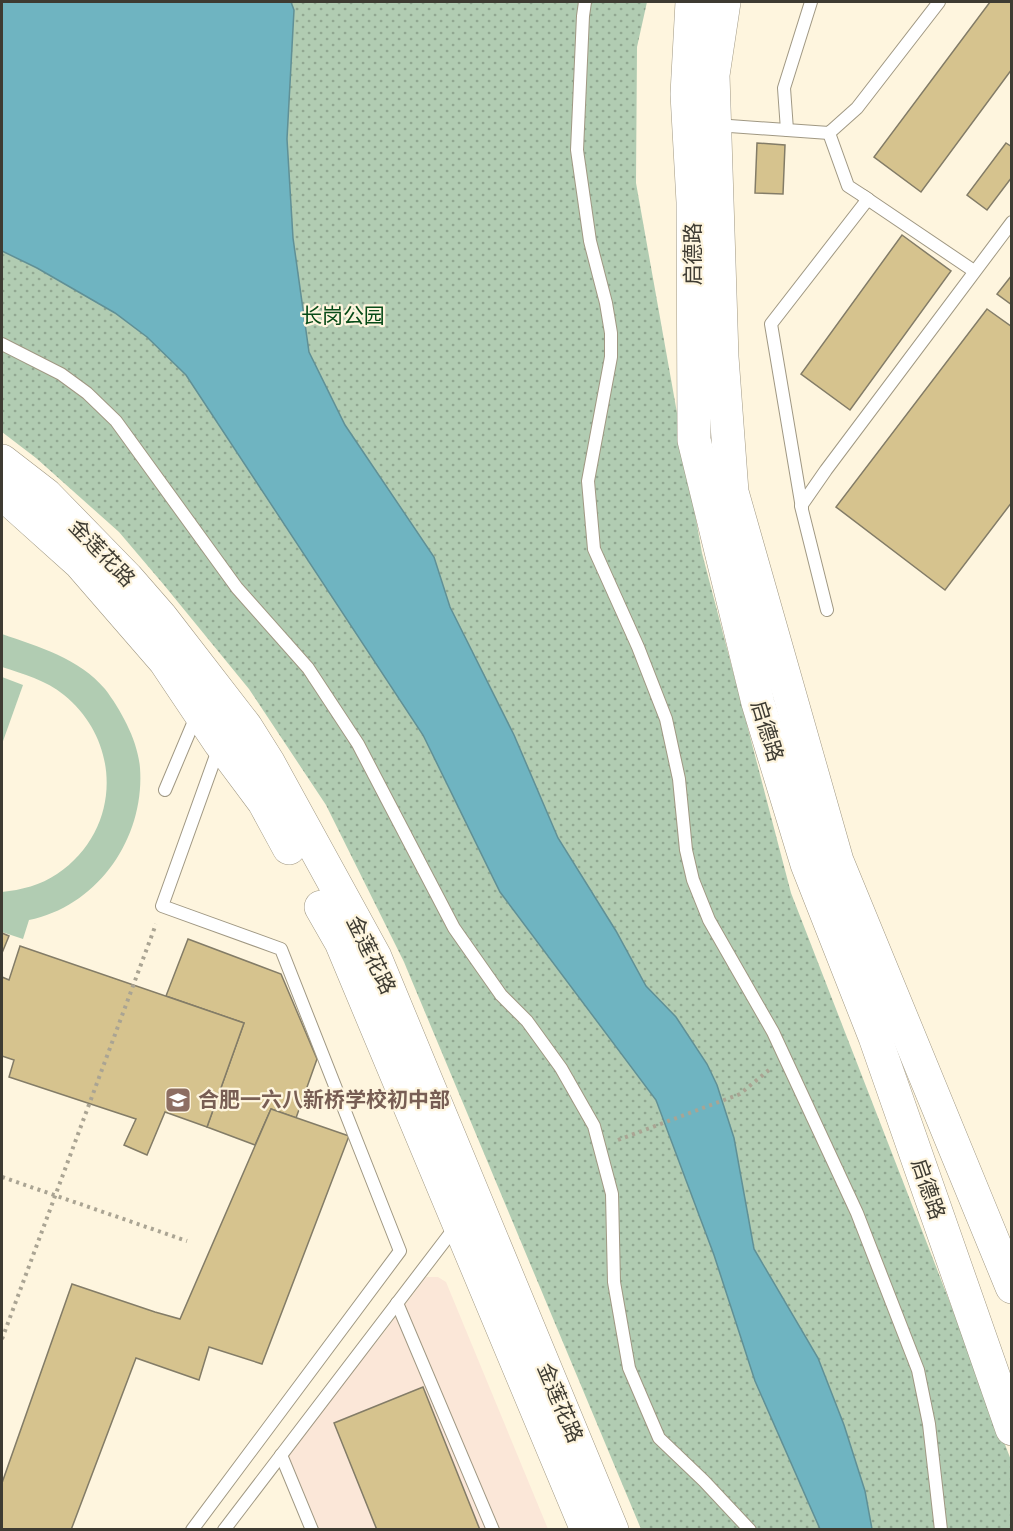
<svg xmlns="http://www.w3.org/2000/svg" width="1013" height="1531" viewBox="0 0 1013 1531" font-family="Rubik,'Noto Sans SC',sans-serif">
  <defs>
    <pattern id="park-dots" width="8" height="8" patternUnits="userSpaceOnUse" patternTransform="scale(1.5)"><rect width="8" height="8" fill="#b1ccb2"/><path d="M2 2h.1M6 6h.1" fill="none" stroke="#91a791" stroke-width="1.8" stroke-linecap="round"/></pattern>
  </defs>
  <rect width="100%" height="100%" fill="#fef5de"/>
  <path fill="#fbe7d8" d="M426,1277H438L446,1282L548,1529H311L281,1455L379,1339Z"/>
  <g fill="#b1ccb2">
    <path d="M2,634C39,647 79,658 105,689C121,710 138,741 140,768C145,838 98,906 29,920L23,939L2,932V892C21,890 41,885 57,874C121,831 123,743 64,695C46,680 23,674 2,667Z"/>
    <path d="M2,677L23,685L2,744Z"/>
  </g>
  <path fill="url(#park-dots)" d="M2,2H647L637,47L636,183L702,553L791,893L1011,1460V1529H641L404,962L326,805L249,689L164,585L119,532L36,458L2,432Z"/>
  <path fill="#6fb4c1" stroke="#609096" stroke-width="1.5" d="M2,2H291L294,10L287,139L293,238L309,352L345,425L434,557L450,607L514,735L558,838L616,931L646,986L676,1017L707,1064L717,1085L734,1138L754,1249L818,1358L844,1425L865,1491L872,1529H820L755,1381L714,1255L656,1100L500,892L423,735L186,375L147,337L115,313L37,268L2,251Z"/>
  <g fill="#d6c38e" stroke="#837c67" stroke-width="1.5">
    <path d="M990,2H1012V69L921,192L874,157Z"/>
    <path d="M757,143L785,145L783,194L755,193Z"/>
    <path d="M1006,143L1012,147V177L987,210L967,195Z"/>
    <path d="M902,235L951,271L850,410L801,374Z"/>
    <path d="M1012,275V305L997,294Z"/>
    <path d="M987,309L1012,327V502L945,590L836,507Z"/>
    <path d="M2,933L9,936L2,953Z"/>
    <path d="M188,939L281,974L317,1059L296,1118L271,1109L255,1145L207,1127L244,1023L166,996Z"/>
    <path d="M20,946L244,1023L207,1127L165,1112L147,1155L124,1145L136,1119L9,1077L14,1060L2,1056V1058V977L9,980Z"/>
    <path d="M271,1109L349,1136L262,1364L209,1347L199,1380L136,1358L71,1530H2V1483L72,1284L155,1312L180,1319Z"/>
    <path d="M423,1387L480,1530H377L334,1423Z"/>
  </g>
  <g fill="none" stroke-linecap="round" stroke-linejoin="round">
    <defs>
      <g id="lane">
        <path d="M585,2L583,16L577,150L590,241L606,303L611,333V357L588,481L594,549L638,647L666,719L679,779L686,850L693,880L709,920L773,1032L857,1213L918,1370L929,1424L941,1530"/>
        <path d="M716,125L829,133L857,108L939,2"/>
        <path d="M787,130L784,88L811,2"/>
        <path d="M863,196L974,271"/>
        <path d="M2,344L61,374L87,393L116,421L237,588L308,668L358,744L454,928L501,995L527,1021L561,1068L594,1126L612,1194L614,1282L629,1368L659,1438L704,1481L750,1530"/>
        <path d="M802,508L771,324L868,199L848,186L829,133"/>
        <path d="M827,610L801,506L826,470L1012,222"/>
        <path d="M165,790L197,714"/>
        <path d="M397,1303L493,1530"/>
        <path d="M281,1455L312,1530"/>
        <path d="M192,1530L400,1251L281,949L162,906L219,747"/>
        <path d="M224,1530L456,1226"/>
      </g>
      <g id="secondary">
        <path d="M692,2L687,94L693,202L694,440L758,703L807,864L875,1037L1012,1429"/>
        <path d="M724,2L713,75L722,357L732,492L837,861L1012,1287"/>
        <path d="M2,461L46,495L127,578L161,617L246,727L268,762L375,957L612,1530"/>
        <path d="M2,493L80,563L165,661L220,743L264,802L289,848"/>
        <path d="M321,907L341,942L587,1530"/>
      </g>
    </defs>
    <use href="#lane" stroke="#a09883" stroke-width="14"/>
    <use href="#secondary" stroke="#a09883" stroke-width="34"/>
    <g stroke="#aaa493" stroke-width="4" stroke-dasharray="3 4.5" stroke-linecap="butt">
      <path d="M618,1140L740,1094L770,1069"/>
      <path d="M2,1177L187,1241"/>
      <path d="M2,1339L156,924"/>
    </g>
    <use href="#lane" stroke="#fff" stroke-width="12"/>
    <use href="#secondary" stroke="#fff" stroke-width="33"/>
  </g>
  <defs>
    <symbol id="school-square" viewBox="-11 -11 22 22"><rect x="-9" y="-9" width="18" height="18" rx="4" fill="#8d6e63" stroke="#fef5de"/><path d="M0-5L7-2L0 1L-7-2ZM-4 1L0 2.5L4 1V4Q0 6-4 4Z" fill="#fff"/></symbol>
  </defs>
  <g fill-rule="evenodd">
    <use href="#school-square" x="163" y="1085" width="30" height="30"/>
  </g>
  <g text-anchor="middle" stroke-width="4.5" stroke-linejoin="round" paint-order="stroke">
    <g font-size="21" fill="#3e3b32" stroke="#fef5de">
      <text transform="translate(693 254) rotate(-90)" y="7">启德路</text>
      <text transform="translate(102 553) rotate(46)" y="7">金莲花路</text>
      <text transform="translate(767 731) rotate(73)" y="7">启德路</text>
      <text transform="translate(371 955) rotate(64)" y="7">金莲花路</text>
      <text transform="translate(928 1189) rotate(71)" y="7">启德路</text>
      <text transform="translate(560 1403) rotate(67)" y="7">金莲花路</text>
    </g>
    <g font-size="21" fill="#074a17" stroke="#fef5de">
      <text x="343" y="323">长岗公园</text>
    </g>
    <g font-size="21" font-weight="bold" fill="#785e54" stroke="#fef5de" text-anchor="start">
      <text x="198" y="1107">合肥一六八新桥学校初中部</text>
    </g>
  </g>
  <rect width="1013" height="1531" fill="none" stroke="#3e3b32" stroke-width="6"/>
</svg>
